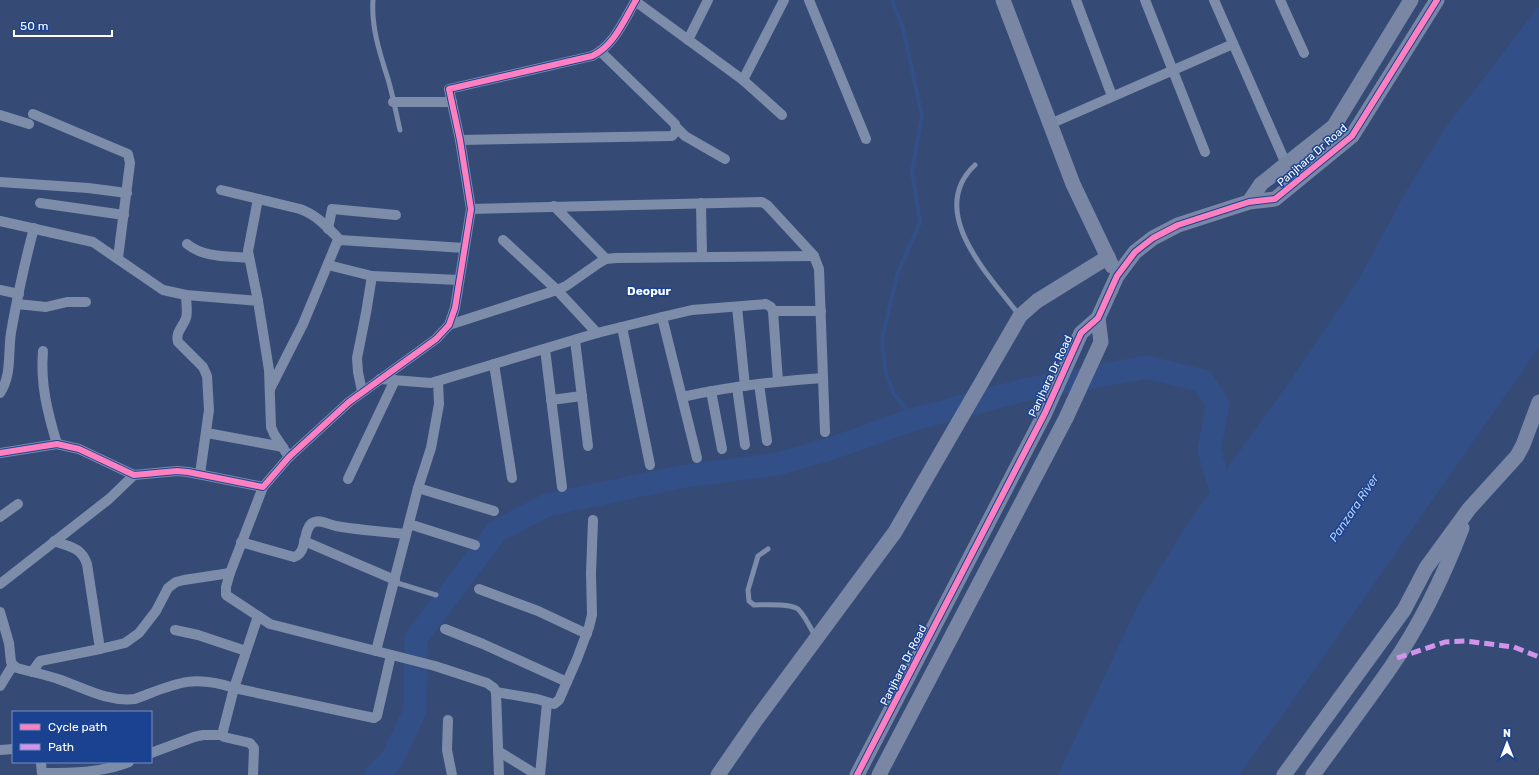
<svg xmlns="http://www.w3.org/2000/svg" width="1539" height="775" viewBox="0 0 1539 775" font-family="Rubik,sans-serif">
  <rect width="100%" height="100%" fill="#354b76"/>
  <path fill="#334f88" d="M1539,6V347L1289,706L1239,775H1058L1139,603L1190,520L1288,384L1359,279L1407,190L1446,127Z"/>
  <g fill="none" stroke-linecap="round" stroke-linejoin="round">
    <path stroke="#334f88" stroke-width="4" d="M892,0L903,28L922,116L912,171L920,223L898,272L882,339L886,373L894,394L915,419"/>
    <path stroke="#334f88" stroke-width="23" d="M376,775L391,761L415,711L416,638L497,531L547,505L680,477L777,464L830,449L915,419L1024,390L1146,367L1203,381L1218,405L1209,450L1227,510"/>
    <g stroke="#7d8ca9" stroke-width="5">
      <path d="M373,0C371,27 380,54 388,79C393,96 396,113 400,130"/>
      <path d="M975,165C925,212 990,276 1019,315"/>
      <path d="M768,549L758,556L748,590L749,601L754,605C764,605 789,603 798,609C805,616 810,627 815,636"/>
      <path d="M394,582L436,595"/>
    </g>
    <g stroke="#7d8ca9" stroke-width="10">
      <path d="M809,0L866,139"/>
      <path d="M1076,0L1112,96"/>
      <path d="M1145,0L1205,152"/>
      <path d="M1214,0L1286,164"/>
      <path d="M1280,0L1304,53"/>
      <path d="M635,1L743,80L782,115"/>
      <path d="M688,40L708,0"/>
      <path d="M743,80L784,0"/>
      <path d="M393,102H452"/>
      <path d="M33,114L128,154L130,163L118,258"/>
      <path d="M0,115L29,124"/>
      <path d="M1050,124L1233,44"/>
      <path d="M677,128L685,136L725,159"/>
      <path d="M460,140L672,136C676,132 677,130 675,124L601,52"/>
      <path d="M0,182L88,188L127,193"/>
      <path d="M221,190L300,209C317,215 327,227 340,240"/>
      <path d="M40,203L124,215"/>
      <path d="M701,203L702,257"/>
      <path d="M554,206L606,259"/>
      <path d="M471,209L762,202L767,205L814,256L819,269L825,432"/>
      <path d="M0,221L93,242L163,290L186,295L258,301L269,370L271,427L274,434L289,457"/>
      <path d="M328,229L332,209L396,215"/>
      <path d="M503,240L557,290L597,333"/>
      <path d="M187,244C204,258 228,256 249,258"/>
      <path d="M328,265L372,276L459,280"/>
      <path d="M0,290L19,294"/>
      <path d="M186,295C186,302 188,312 186,318C183,327 175,332 178,342L203,367L207,376L209,410L200,474"/>
      <path d="M258,301L248,251L258,199"/>
      <path d="M17,304L46,307L67,302H86"/>
      <path d="M737,307L745,386"/>
      <path d="M773,311H821"/>
      <path d="M662,317L697,458"/>
      <path d="M449,325L557,290L566,286L599,263L606,259L616,258L814,256"/>
      <path d="M622,327L650,465"/>
      <path d="M575,340L588,446"/>
      <path d="M545,349L562,487"/>
      <path d="M43,351C40,384 48,414 57,444"/>
      <path d="M494,364L512,478"/>
      <path d="M380,379L431,383L597,333L662,317L692,310L766,304L771,307L773,311L778,381"/>
      <path d="M759,384L767,441"/>
      <path d="M737,387L745,445"/>
      <path d="M270,389L303,324L337,242L340,240L464,248"/>
      <path d="M362,391L358,372L357,358L366,313L372,276"/>
      <path d="M711,391L722,449"/>
      <path d="M0,393C13,374 7,349 12,327C18,294 25,261 34,228"/>
      <path d="M682,397C728,387 775,381 823,378"/>
      <path d="M551,400L582,396"/>
      <path d="M207,433L283,447"/>
      <path d="M0,453L57,444L79,449L134,475L177,471L188,472L263,487L289,457L349,402L436,339L449,325L455,308L471,209L460,140L449,89L592,56C614,46 624,20 636,0"/>
      <path d="M348,479L395,380"/>
      <path d="M263,487L230,573L226,587V595L270,624L435,666L487,683L494,688L496,692L499,775"/>
      <path d="M418,488L494,511"/>
      <path d="M0,517L18,504"/>
      <path d="M409,524L475,545"/>
      <path d="M54,541C70,547 81,547 87,564L100,649"/>
      <path d="M304,541L395,580"/>
      <path d="M241,542L294,557C308,553 302,531 312,523C320,518 329,525 336,526C359,530 383,532 406,534"/>
      <path d="M0,584L109,499L134,475"/>
      <path d="M479,589L538,611L587,634"/>
      <path d="M0,612L9,643L11,662L13,665L17,668C32,672 47,675 61,680C86,689 108,702 135,699C175,684 191,674 234,688L258,616"/>
      <path d="M445,629L483,644L567,682"/>
      <path d="M175,630L198,635L246,651"/>
      <path d="M376,651L418,488L431,448L439,404L438,381"/>
      <path d="M32,672L40,661L100,649L125,643L139,633L156,611L168,588L176,582L184,580L230,573"/>
      <path d="M0,686L13,665"/>
      <path d="M496,692L537,699L554,704L559,700L577,659L589,627L592,615L591,573L593,520"/>
      <path d="M448,720L447,750L452,775"/>
      <path d="M0,750L13,749"/>
      <path d="M498,751L537,775"/>
      <path d="M151,753L194,737L203,735H222"/>
      <path d="M41,762L42,775"/>
      <path d="M42,773C71,773 101,773 129,762"/>
      <path d="M253,775L254,748L250,743L224,737L222,735L234,688L374,718L377,716L391,655"/>
      <path d="M540,775L547,703"/>
    </g>
    <g stroke="#7987a5" stroke-width="15">
      <path d="M1003,0L1073,184L1112,266"/>
      <path d="M1249,202L1261,184L1334,126L1411,0"/>
      <path d="M718,775L756,720L895,532L1020,316L1037,301L1108,257"/>
      <path d="M857,775L1045,413L1081,333L1098,318L1117,276L1135,252L1153,238L1178,225L1249,202L1275,199L1352,136L1437,0"/>
      <path d="M879,775L1066,418L1101,342L1098,318"/>
      <path d="M1284,775L1404,610L1426,568L1469,509L1517,456L1523,445L1539,402"/>
      <path d="M1313,775C1339,739 1366,703 1391,667C1420,625 1444,575 1462,528"/>
    </g>
    <path stroke="#d193ec" stroke-width="5" stroke-dasharray="10 5" stroke-linecap="butt" d="M1397,658L1445,642L1465,641L1514,647L1539,657"/>
    <defs>
      <g id="cycleway">
        <path d="M0,453L57,444L79,449L134,475L177,471L188,472L263,487L289,457L349,402L436,339L449,325L455,308L471,209L460,140L449,89L592,56C614,46 624,20 636,0"/>
        <path d="M857,775L1045,413L1081,333L1098,318L1117,276L1135,252L1153,238L1178,225L1249,202L1275,199L1352,136L1437,0"/>
      </g>
    </defs>
    <use href="#cycleway" stroke="#1a4291" stroke-width="8"/>
    <use href="#cycleway" stroke="#ff80c0" stroke-width="6"/>
  </g>
  <g text-anchor="middle" stroke-width="3" stroke-linejoin="round" paint-order="stroke">
    <g font-size="11" fill="#fff" stroke="#1a4291">
      <text transform="translate(1312 155) rotate(-41)" y="4">Panjhara Dr Road</text>
      <text transform="translate(1050 376) rotate(-65)" y="4">Panjhara Dr Road</text>
      <text transform="translate(903 665) rotate(-63)" y="4">Panjhara Dr Road</text>
    </g>
    <g font-size="12" font-weight="bold" fill="#fff" stroke="#1a4291">
      <text x="649" y="295">Deopur</text>
    </g>
    <g font-size="12" font-style="italic" fill="#b6cdf6" stroke="#1a4291">
      <text transform="translate(1354 508) rotate(-56)" y="4">Panzara River</text>
    </g>
  </g>
  <rect x="12" y="711" width="140" height="52" fill="#1a4291" stroke="#768ebd"/>
  <rect x="20" y="724" width="20" height="6" fill="#ff80c0" stroke="#768ebd"/>
  <text x="48" y="731" font-size="12" fill="#ffffff">Cycle path</text>
  <rect x="20" y="744" width="20" height="6" fill="#d193ec" stroke="#768ebd"/>
  <text x="48" y="751" font-size="12" fill="#ffffff">Path</text>
  <g transform="translate(1507 743)" stroke="#1a4291" stroke-width="3" paint-order="stroke">
  <path d="M0-3L7 15L0 10L-7 15Z" fill="#ffffff"/>
  <text y="-6" font-size="11" font-weight="bold" text-anchor="middle" fill="#ffffff">N</text>
  </g>
  <path d="M14 30v6h98v-6" fill="none" stroke="#ffffff" stroke-width="2"/>
  <text x="20" y="30" font-size="12" fill="#ffffff" stroke="#1a4291" stroke-width="3" paint-order="stroke">50 m</text>
</svg>
